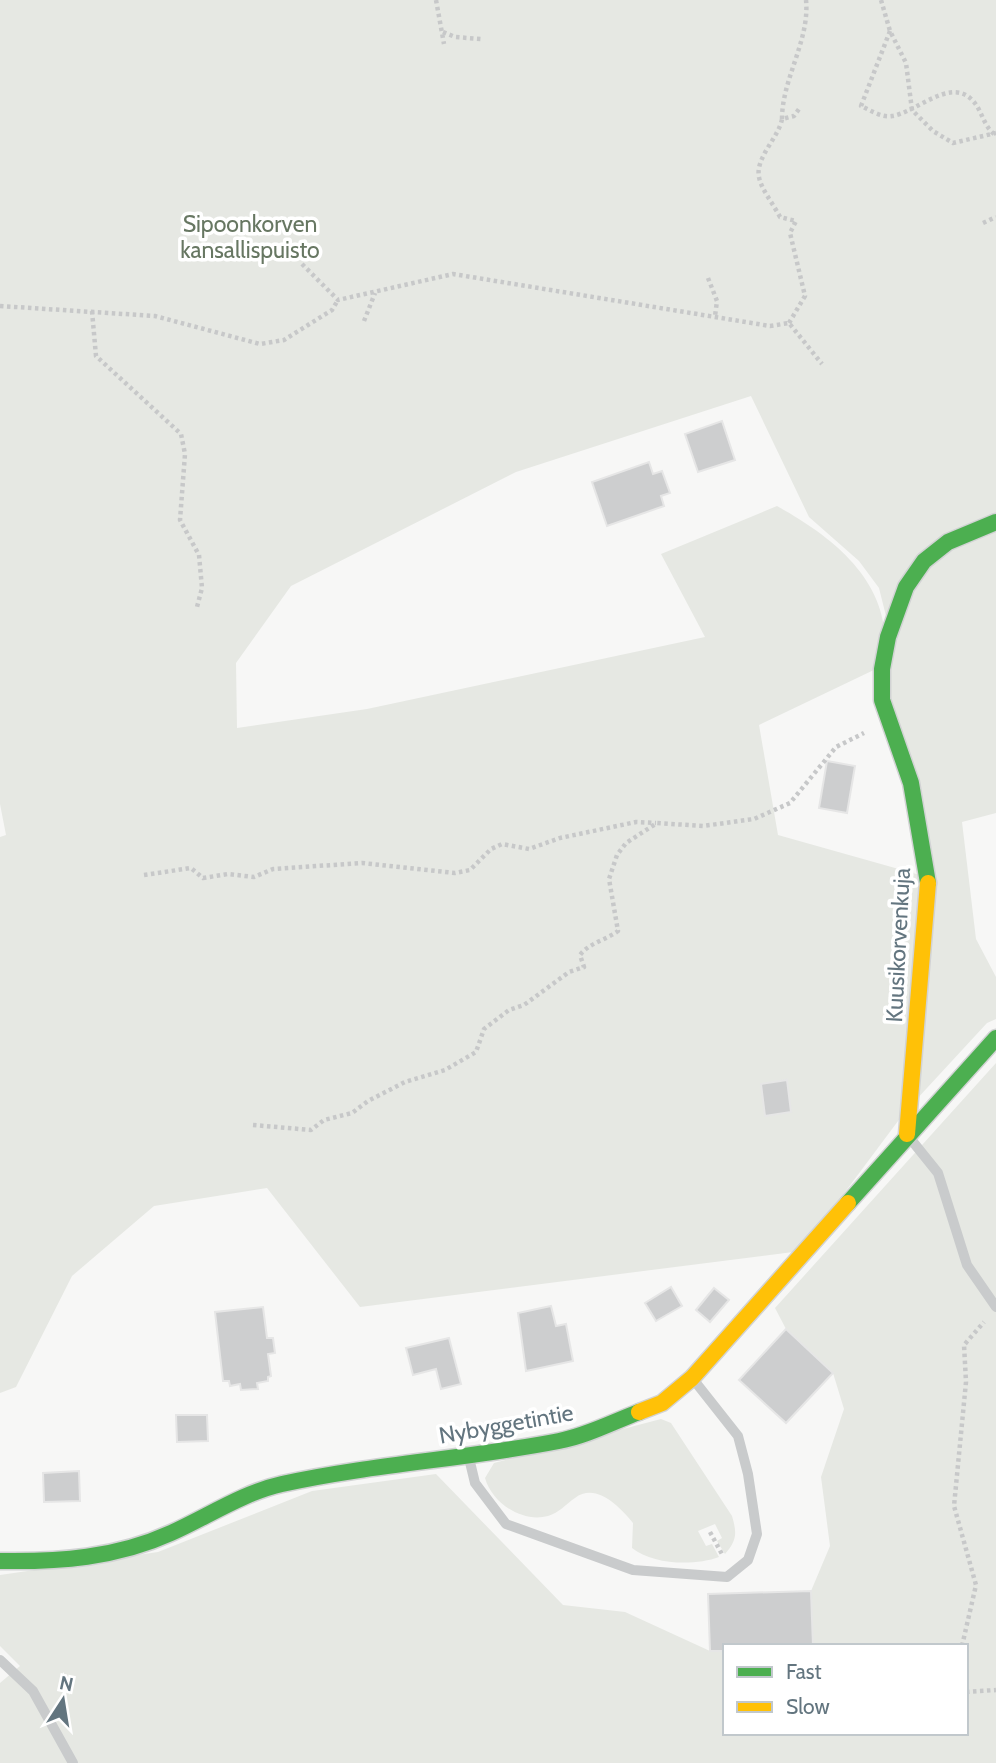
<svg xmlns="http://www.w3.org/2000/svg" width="996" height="1763" viewBox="0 0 996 1763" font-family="Cabin,sans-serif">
  <rect width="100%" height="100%" fill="#f7f7f6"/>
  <g fill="#e6e8e3">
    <path d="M0,0H996V813L962,822L976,939L996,977V1019L987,1023L915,1101L932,876L886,699L889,628L879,588L859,561L809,517L751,396L516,472L291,586L236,663L237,728L367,709L705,637L661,554L777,506C827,534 881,573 885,636C885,646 880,658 878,668L759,725L778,835L927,877L904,1113L801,1251L360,1307L267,1188L154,1206L72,1276L16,1387L0,1393V837L6,835L0,804Z"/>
    <path d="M996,1063V1763H0V1683L20,1666L0,1646V1575L158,1552L312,1491L436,1474L563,1605L625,1612L710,1651H725V1733H966V1646H813L811,1591L830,1546L821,1477L844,1409L833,1373L786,1329L775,1308Z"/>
    <path d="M661,1419L671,1423L732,1516C737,1533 737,1540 725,1554L717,1541L722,1538L715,1524L698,1531L706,1546L712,1544L719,1557C695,1566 653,1565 632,1548L633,1523C620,1507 596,1482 575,1498C566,1504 559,1513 548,1516C522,1523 492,1503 485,1478L494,1463Z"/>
  </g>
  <g fill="#cdcecf" stroke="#e6e6e6" stroke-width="2">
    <path d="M722,421L735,460L698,472L685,434Z"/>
    <path d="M649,462L653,474L662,471L670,493L661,496L664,506L607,526L592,482Z"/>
    <path d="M827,761L855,766L847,813L819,808Z"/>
    <path d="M787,1080L791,1112L765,1116L761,1084Z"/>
    <path d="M671,1287L682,1306L656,1321L645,1303Z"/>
    <path d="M714,1288L729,1300L710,1322L696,1310Z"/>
    <path d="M551,1306L556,1326L566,1324L573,1361L526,1371L518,1313Z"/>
    <path d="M263,1307L267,1338H273L275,1353L268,1354L271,1376L268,1377V1381L257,1383L258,1389L241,1390L240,1384L230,1386L229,1381H223L215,1312Z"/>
    <path d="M786,1329L833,1373L786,1423L739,1380Z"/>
    <path d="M449,1338L461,1384L441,1389L436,1369L413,1375L406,1348Z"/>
    <path d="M176,1415H207L208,1441L177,1442Z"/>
    <path d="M79,1471L80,1501L44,1502L43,1473Z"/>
    <path d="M811,1591L813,1646H725V1651H710L708,1594Z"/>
  </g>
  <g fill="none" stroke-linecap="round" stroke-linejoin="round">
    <defs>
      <g id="fast">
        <path d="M928,883L911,783L882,700V669L888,637L906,587L924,561L948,542L996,522"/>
        <path d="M848,1203L996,1038"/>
        <path d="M0,1561C59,1562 116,1558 171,1533C207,1517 242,1493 282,1484C373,1464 467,1459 559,1441C586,1436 613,1422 639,1412"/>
      </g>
      <g id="slow">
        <path d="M907,1134L928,883"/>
        <path d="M639,1412L662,1403L692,1378L848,1203"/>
      </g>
    </defs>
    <use href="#fast" stroke="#d2d3d4" stroke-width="19"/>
    <use href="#slow" stroke="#d2d3d4" stroke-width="19"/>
    <g stroke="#c7c8c9" stroke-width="4.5" stroke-dasharray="3.5 3.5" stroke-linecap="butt">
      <path d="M436,0L444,44"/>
      <path d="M881,0L890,31L906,63L912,110L933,131L953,143L996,133"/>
      <path d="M890,31L861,106C870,110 882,118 892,116C915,113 948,79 970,98C982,108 982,124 994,134"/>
      <path d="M443,32L455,37L481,39"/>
      <path d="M782,119C782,79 810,40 806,0"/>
      <path d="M983,223L996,217"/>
      <path d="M302,264L338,300L453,274L770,326L789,323L822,364"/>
      <path d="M708,278L717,301L715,316"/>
      <path d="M0,306L155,316L260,344L284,340L332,310L338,300"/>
      <path d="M92,311L96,356L181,434L185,454L180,520L199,555L202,588L197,607"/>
      <path d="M364,321L375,293"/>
      <path d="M789,323L805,296L790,233L796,221L780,217C774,205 761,189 759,177C755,158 779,137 782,119L794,116L799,109"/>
      <path d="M144,875L191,868L203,878L228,874L254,877L273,869L362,863L455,873L470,870L491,849L502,844L529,849L560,838L636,822L656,823"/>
      <path d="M253,1125L311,1130L324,1120L352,1113L368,1101L405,1082L445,1070L476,1052L484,1029L509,1010L524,1005L569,972L584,967L580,955C589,943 606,940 618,931L609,879L617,855L626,843L657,823L703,826L754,819L790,803L836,747L864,733"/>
      <path d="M710,1532L723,1556"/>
      <path d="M962,1646L976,1585L954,1506L966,1382L964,1345L984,1322"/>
      <path d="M966,1692L996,1690"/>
    </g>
    <g stroke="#c9cbcc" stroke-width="10">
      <path d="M909,1137L938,1173L967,1265L996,1307"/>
      <path d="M469,1458L475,1483L506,1524L633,1570L727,1577L748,1560L757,1534L748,1474L738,1436L693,1379"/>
      <path d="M0,1660L33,1691L73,1763"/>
    </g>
    <use href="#fast" stroke="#4caf50" stroke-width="16"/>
    <use href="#slow" stroke="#ffc107" stroke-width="16"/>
  </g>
  <g text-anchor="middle" stroke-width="7" stroke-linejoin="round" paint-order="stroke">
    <g font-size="23" fill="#677762" stroke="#fff">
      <text x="250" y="232">Sipoonkorven<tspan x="250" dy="26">kansallispuisto</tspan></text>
    </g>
    <g font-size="23" fill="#63757f" stroke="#fff">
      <text transform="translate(898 945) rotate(-87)" y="8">Kuusikorvenkuja</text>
      <text transform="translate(506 1424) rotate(-10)" y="8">Nybyggetintie</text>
    </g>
  </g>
  <rect x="723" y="1644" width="245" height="91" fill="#ffffff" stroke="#c1c8cc" stroke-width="2"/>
  <rect x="737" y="1667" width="35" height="10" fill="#4caf50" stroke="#c1c8cc" stroke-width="2"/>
  <text x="786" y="1679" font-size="21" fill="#63757f">Fast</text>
  <rect x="737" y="1702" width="35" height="10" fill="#ffc107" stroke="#c1c8cc" stroke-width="2"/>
  <text x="786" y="1714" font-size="21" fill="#63757f">Slow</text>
  <g transform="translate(63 1700) rotate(12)" stroke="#ffffff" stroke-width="5" paint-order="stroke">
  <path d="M0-5L12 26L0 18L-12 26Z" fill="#63757f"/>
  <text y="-10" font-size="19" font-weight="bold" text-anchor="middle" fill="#63757f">N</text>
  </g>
</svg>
